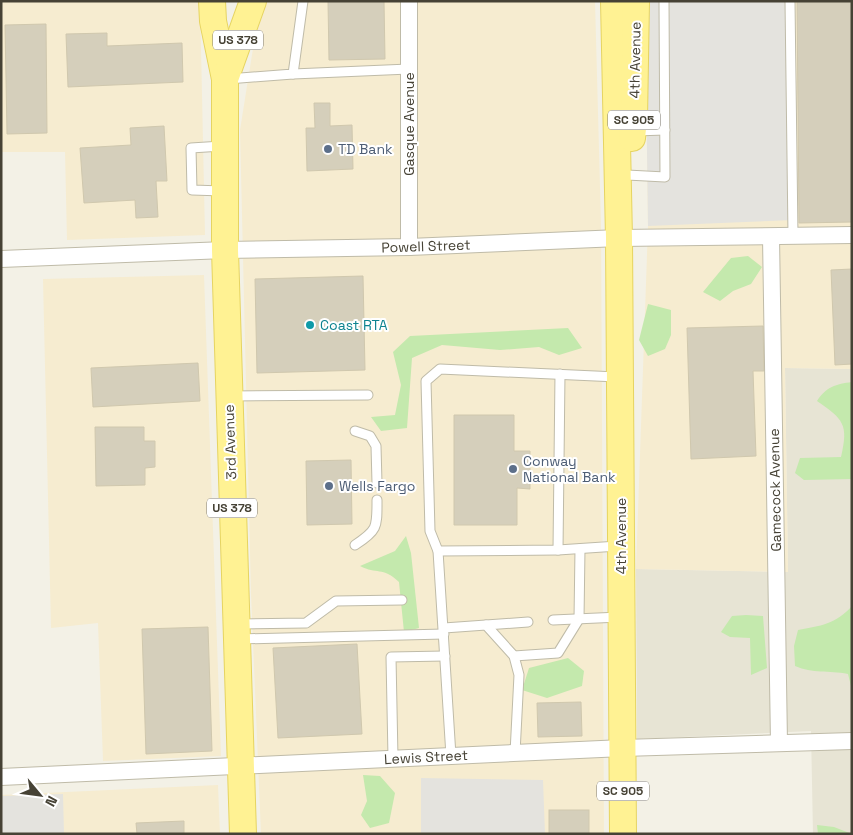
<svg xmlns="http://www.w3.org/2000/svg" width="853" height="835" viewBox="0 0 853 835" font-family="'Space Grotesk',sans-serif">
  <rect width="100%" height="100%" fill="#f3f1e6"/>
  <path fill="#e7e4d4" d="M785,368L852,369V834H813L811,731L637,739L636,569L788,572Z"/>
  <g fill="#f6ecd0">
    <path d="M1,1H200L205,235L67,240L65,152H1Z"/>
    <path d="M265,1H595L601,225L604,834H261L251,594L240,130L255,36Z"/>
    <path d="M645,1H852V369L785,368L788,572L636,569L648,226Z"/>
    <path d="M204,275L221,756L103,761L98,623L51,628L43,279Z"/>
    <path d="M218,785L220,834H1V795Z"/>
  </g>
  <g fill="#c4e9ad">
    <path d="M748,256L762,267L751,284L733,291L720,301L703,292L731,258Z"/>
    <path d="M648,304L671,310V335L665,349L648,356L639,340Z"/>
    <path d="M568,328L582,348L559,355L539,347L500,350L442,345L412,358L407,428L381,431L371,417L395,415L401,385L393,352L410,336Z"/>
    <path d="M852,382V479L804,480L795,473L800,458L841,457C849,424 843,419 817,401C826,387 836,384 852,382Z"/>
    <path d="M406,536L411,553L419,628L404,632L399,582C382,566 377,575 360,566L395,551Z"/>
    <path d="M852,606V690L848,674C828,670 813,674 795,666L794,646L798,630C820,626 836,624 852,606Z"/>
    <path d="M746,615L763,616L767,668L751,675L750,638L730,637L721,632L732,616Z"/>
    <path d="M568,658L584,671L582,686L547,698L522,690L529,668Z"/>
    <path d="M363,775L380,776L395,793L389,823L370,828L361,815L367,801Z"/>
    <path d="M817,825L834,827L852,834H818Z"/>
  </g>
  <g fill="#e4e3de">
    <path d="M645,1H789L794,220L648,226Z"/>
    <path d="M421,778L543,780L545,834H421Z"/>
    <path d="M63,794L64,834H1V796Z"/>
  </g>
  <g fill="#d5cfbb" stroke="#d0c8ae">
    <path d="M328,1H384L385,59L329,60Z"/>
    <path d="M797,1H852V222L799,223Z"/>
    <path d="M46,24L47,133L7,134L5,25Z"/>
    <path d="M107,33V46L182,43L183,82L68,87L66,34Z"/>
    <path d="M314,103H330V126L352,125L353,169L307,171L306,128H315Z"/>
    <path d="M164,126L167,181H156L158,217L136,218L135,200L84,203L80,148L131,145L130,128Z"/>
    <path d="M852,269V364L835,365L831,270Z"/>
    <path d="M363,276L365,370L257,373L255,279Z"/>
    <path d="M763,326L764,371H753L756,456L691,459L687,328Z"/>
    <path d="M198,363L200,401L93,407L91,368Z"/>
    <path d="M454,415H514V451H530V489L517,488V525H454Z"/>
    <path d="M95,427H144V441H155V467L145,468V485L96,486Z"/>
    <path d="M351,460L352,524L307,525L306,461Z"/>
    <path d="M208,627L212,751L146,754L142,629Z"/>
    <path d="M357,644L362,734L278,738L273,648Z"/>
    <path d="M581,702L582,736L538,737L537,703Z"/>
    <rect x="549" y="810" width="40" height="24"/>
    <path d="M184,821V834H137L136,823Z"/>
  </g>
  <g fill="none" stroke-linecap="round" stroke-linejoin="round">
    <defs>
      <g id="service">
        <path d="M790,1L793,236"/>
        <path d="M293,74L409,69"/>
        <path d="M228,79L293,74L303,1"/>
        <path d="M635,131L665,130"/>
        <path d="M222,146L191,148L192,190L223,191"/>
        <path d="M627,175L665,177L664,1"/>
        <path d="M231,396L368,395"/>
        <path d="M355,431L370,436L376,446L377,483"/>
        <path d="M355,545C378,530 377,527 377,500"/>
        <path d="M558,550L618,546"/>
        <path d="M438,551L558,550L560,374"/>
        <path d="M553,620L620,617"/>
        <path d="M239,624L306,623L336,601L402,600"/>
        <path d="M486,625L528,622"/>
        <path d="M444,628L486,625L514,656L519,675L515,753"/>
        <path d="M240,639L444,634"/>
        <path d="M514,656L558,653L579,619L580,549"/>
        <path d="M451,756L438,551L430,531L426,381L440,369L617,377"/>
        <path d="M393,758L391,657L445,656"/>
      </g>
      <g id="minor">
        <path d="M409,1V247"/>
        <path d="M771,237L779,743"/>
        <path d="M1,259L225,250L409,247L619,238L852,235"/>
        <path d="M1,777L623,748L852,741"/>
      </g>
      <g id="primary">
        <path d="M212,1L213,21L225,79V250L243,834"/>
        <path d="M614,1L619,238L623,834"/>
        <path d="M225,79L253,1"/>
        <path d="M632,138L634,119L636,1"/>
      </g>
    </defs>
    <use href="#service" stroke="#bfbba8" stroke-width="11"/>
    <use href="#minor" stroke="#bfbba8" stroke-width="18"/>
    <use href="#primary" stroke="#e6d461" stroke-width="28"/>
    <use href="#service" stroke="#fff" stroke-width="9"/>
    <use href="#minor" stroke="#fff" stroke-width="16"/>
    <use href="#primary" stroke="#fff293" stroke-width="26"/>
  </g>
  <g fill="#5c6f8a" stroke="#fff" stroke-width="2">
    <circle cx="328" cy="149" r="5"/>
    <circle cx="513" cy="469" r="5"/>
    <circle cx="329" cy="486" r="5"/>
  </g>
  <circle fill="#0f9aa8" stroke="#fff" stroke-width="2" cx="310" cy="325" r="5"/>
  <g text-anchor="middle" stroke-width="4" stroke-linejoin="round" paint-order="stroke">
    <g fill="#fff" stroke="#7e7b72" stroke-width="1">
      <rect x="213" y="30.5" width="50" height="19" rx="4"/>
      <rect x="608" y="110.5" width="52" height="19" rx="4"/>
      <rect x="207" y="498.5" width="50" height="19" rx="4"/>
      <rect x="597" y="781.5" width="52" height="19" rx="4"/>
    </g>
    <g font-size="12" font-weight="bold" fill="#464235">
      <text x="238" y="44">US 378</text>
      <text x="634" y="124">SC 905</text>
      <text x="232" y="512">US 378</text>
      <text x="623" y="795">SC 905</text>
    </g>
    <g font-size="14" fill="#464235" stroke="#fff">
      <text transform="translate(635 60) rotate(-89)" y="5">4th Avenue</text>
      <text transform="translate(409 124) rotate(-90)" y="5">Gasque Avenue</text>
      <text transform="translate(426 246) rotate(-2)" y="5">Powell Street</text>
      <text transform="translate(230 442) rotate(-92)" y="5">3rd Avenue</text>
      <text transform="translate(775 490) rotate(-91)" y="5">Gamecock Avenue</text>
      <text transform="translate(621 536) rotate(-90)" y="5">4th Avenue</text>
      <text transform="translate(426 757) rotate(-3)" y="5">Lewis Street</text>
    </g>
    <g font-size="14" fill="#4e5e75" stroke="#fff" text-anchor="start">
      <text x="338" y="154">TD Bank</text>
      <text x="523" y="466">Conway<tspan x="523" dy="16">National Bank</tspan></text>
      <text x="339" y="491">Wells Fargo</text>
    </g>
    <g font-size="14" fill="#0d838f" stroke="#fff" text-anchor="start">
      <text x="320" y="330">Coast RTA</text>
    </g>
  </g>
  <rect width="853" height="835" fill="none" stroke="#464235" stroke-width="5"/>
  <g transform="translate(40 795) rotate(119)" stroke="#ffffff" stroke-width="4" paint-order="stroke">
  <path d="M0-4L9 19L0 12L-9 19Z" fill="#464235"/>
  <text y="-8" font-size="14" font-weight="bold" text-anchor="middle" fill="#464235">N</text>
  </g>
</svg>
